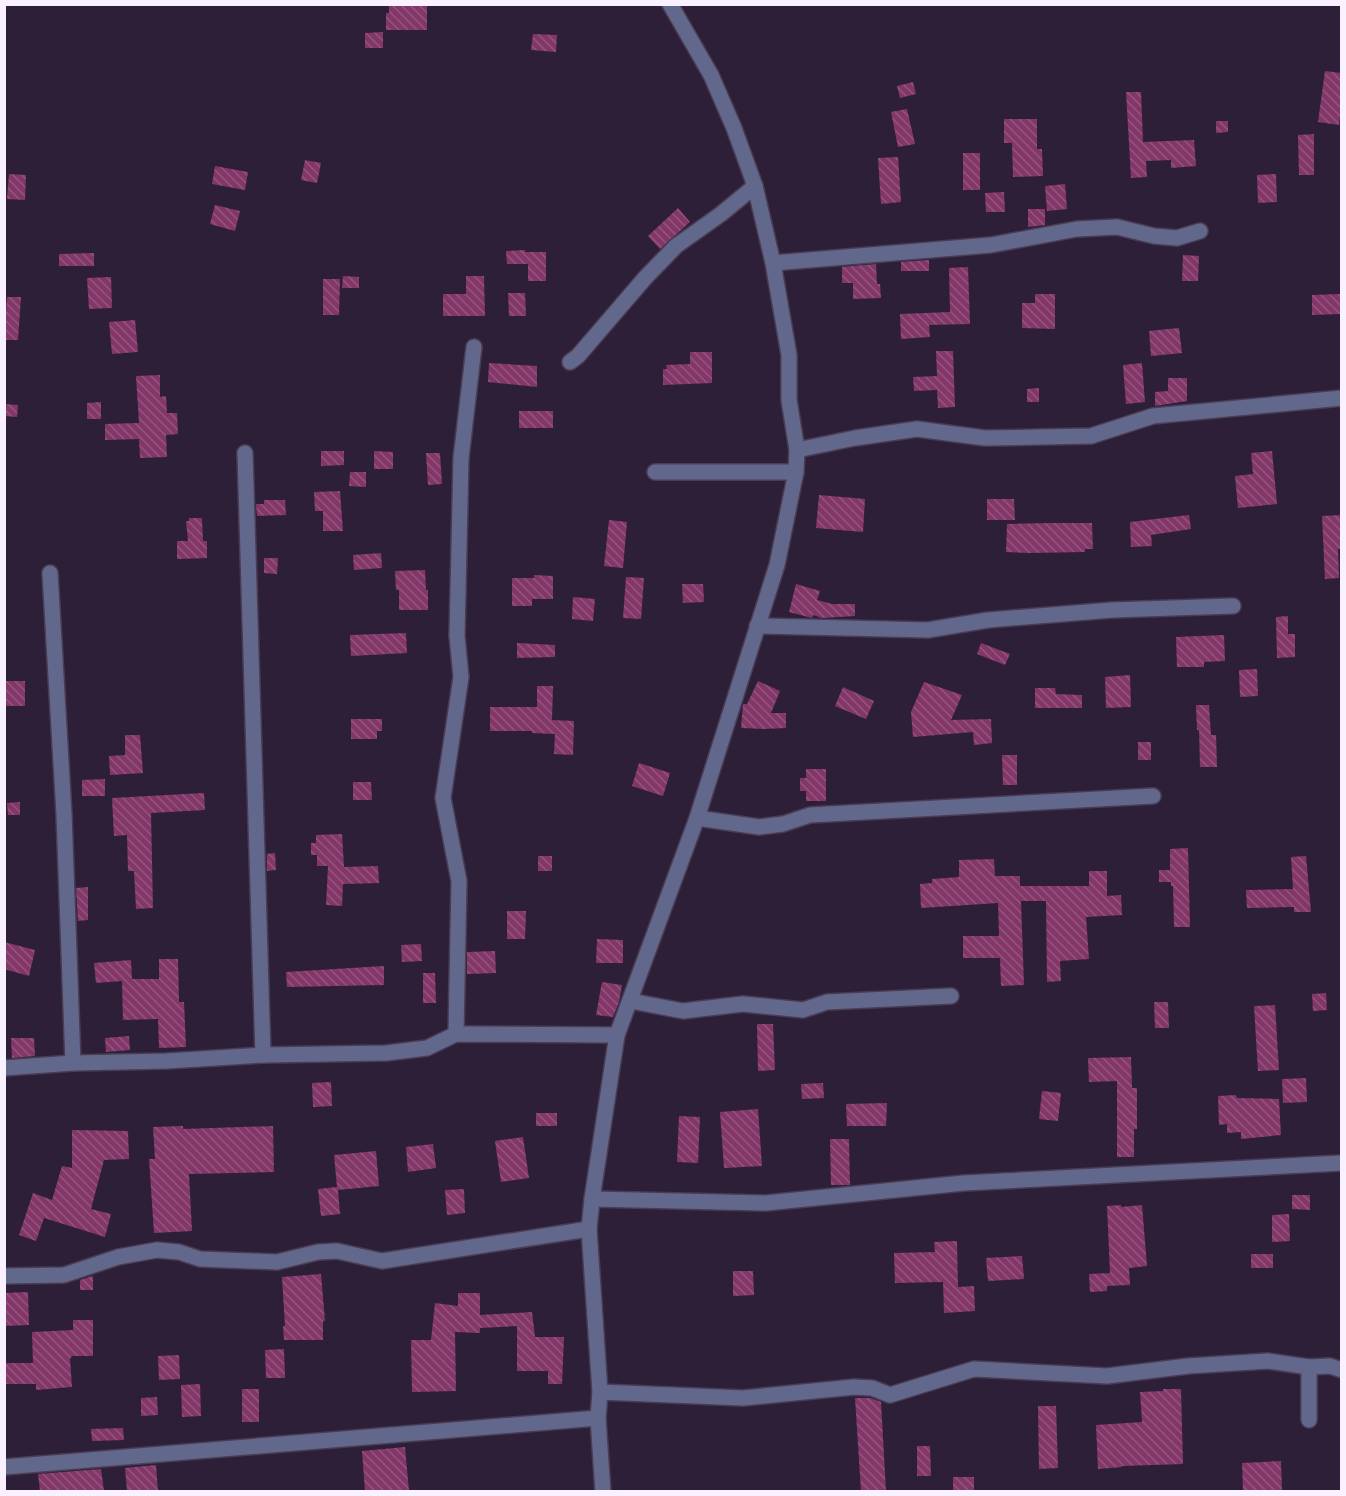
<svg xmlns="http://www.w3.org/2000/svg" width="1346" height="1496" viewBox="0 0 1346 1496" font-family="Roboto,sans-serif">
  <defs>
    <pattern id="building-back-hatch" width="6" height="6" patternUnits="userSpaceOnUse" patternTransform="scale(1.5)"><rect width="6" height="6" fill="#833668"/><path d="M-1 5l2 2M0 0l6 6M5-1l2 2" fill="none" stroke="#95547f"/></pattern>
  </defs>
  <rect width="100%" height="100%" fill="#2e1f38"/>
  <g fill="url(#building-back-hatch)">
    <path d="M389,4H427V30H386V13H389Z"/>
    <path d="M383,32V48H365V33Z"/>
    <path d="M533,34L557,35L556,52L531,50Z"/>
    <path d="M1325,71L1341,73V106L1339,125L1318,122Z"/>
    <path d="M913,82L916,94L900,98L897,86Z"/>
    <path d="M1126,92H1141L1143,142L1194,140L1196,166L1171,168V160L1146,161L1147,177L1131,178Z"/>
    <path d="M907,109L915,144L898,147L891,112Z"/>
    <path d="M1004,119H1037V149H1042L1043,176L1013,177L1012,143H1004Z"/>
    <path d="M1216,121H1228V132L1216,133Z"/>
    <path d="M1314,134V175H1299L1298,135Z"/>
    <rect x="963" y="153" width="17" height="37"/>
    <path d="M898,157L901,202L881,204L878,158Z"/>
    <path d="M305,160L321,163L317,183L301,180Z"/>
    <path d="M215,166L248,172L245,190L212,184Z"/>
    <path d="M9,174L26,175L25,200L7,199Z"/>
    <path d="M1276,174L1277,202L1258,203L1257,175Z"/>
    <path d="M1065,184L1067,209L1047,211L1045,186Z"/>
    <path d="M1004,192L1005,212H986L985,193Z"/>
    <path d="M215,205L240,211L235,231L210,224Z"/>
    <path d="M678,208L690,222L660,249L648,236Z"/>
    <path d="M1028,209H1045V225L1028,227Z"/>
    <path d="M525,250V252H546V281H528V264H507L506,251Z"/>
    <path d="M94,253V266H59V254Z"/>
    <path d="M1183,255L1199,256L1198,281H1182Z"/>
    <path d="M929,260V271H901V262Z"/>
    <path d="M876,264L877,284H880L881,298L853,299V283H842V267Z"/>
    <path d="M968,267L970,324L929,325L930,337L901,339L900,314L950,312L949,268Z"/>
    <path d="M343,276L359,277V288H342Z"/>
    <path d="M466,276H484L485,316H443V294H466Z"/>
    <path d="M111,277L112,308L89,309L87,278Z"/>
    <path d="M323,279H340L339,315H323Z"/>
    <path d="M508,293H525L526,316H509Z"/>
    <path d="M1035,294H1055V329L1022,328V303H1035Z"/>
    <path d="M1341,294V314L1312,315V295Z"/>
    <path d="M7,297H21L18,340H4Z"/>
    <path d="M135,320L138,352L112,354L109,322Z"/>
    <path d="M1179,328L1182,353L1151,356L1149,331Z"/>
    <path d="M936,351H953L955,407L938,408L937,390L914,391L913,377L937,376Z"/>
    <path d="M690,352H712V383L663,385V369H667L666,365L690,364Z"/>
    <path d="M489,363L537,366V387L488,382Z"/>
    <path d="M1142,363L1145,402L1126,404L1123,365Z"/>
    <path d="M160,375V397L166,396L167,413H177L178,434L166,435L167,457L140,458L139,439L105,440V424L139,423L136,376Z"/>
    <path d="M1168,378H1187V401L1155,406V392L1168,391Z"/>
    <path d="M1039,388V402H1027V389Z"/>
    <path d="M101,402V419H87V403Z"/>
    <path d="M4,404L18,405L17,417L4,416Z"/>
    <rect x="519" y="411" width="34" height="17"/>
    <path d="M321,451H344V465L321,466Z"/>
    <path d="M374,451L393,452V469H374Z"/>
    <path d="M1272,451L1277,504L1238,508L1235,476L1253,474L1251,453Z"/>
    <path d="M426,453H440L442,484L428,485Z"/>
    <path d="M350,472H366V487L349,486Z"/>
    <path d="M340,491L343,531H323V511H315L314,492Z"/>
    <path d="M819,495L865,499L863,532L816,528Z"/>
    <path d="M987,499H1014L1015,520H987Z"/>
    <path d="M264,500H285L286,515L257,516L256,504H264Z"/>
    <path d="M1189,515L1191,529L1151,535L1152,546L1131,547L1130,522Z"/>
    <path d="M1341,515V549H1338L1339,578L1325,579L1322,516Z"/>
    <path d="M189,518H202L203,541H207V558L177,559V541H188L186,521H189Z"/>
    <path d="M609,520L627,522L623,568L604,566Z"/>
    <path d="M1050,523H1092L1093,549H1085V552L1029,553L1006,552L1007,524Z"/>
    <path d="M381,553L382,568L354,570L353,555Z"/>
    <path d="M264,558H278L277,574L264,573Z"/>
    <path d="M425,570L426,590H428V610H399V590H396L395,571Z"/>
    <path d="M534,575L553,576V599H532V606H512V578H534Z"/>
    <path d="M626,577L644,578L641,619L623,618Z"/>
    <path d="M682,584H703L704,602L683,603Z"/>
    <path d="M796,584L820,591L817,600L832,604H855V616L822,618L813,615L812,618L808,617L789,612Z"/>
    <path d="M573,597L595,599L593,621L572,619Z"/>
    <path d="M1288,616V634H1295V657L1277,658L1276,617Z"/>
    <path d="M406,633L407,653L351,656L350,635Z"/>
    <path d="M1224,635L1225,661L1204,662V667H1177L1176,637Z"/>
    <path d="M517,643L555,645V657L517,658Z"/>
    <path d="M981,643L1010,654L1005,665L977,654Z"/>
    <path d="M1257,669L1258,696L1240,697L1239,670Z"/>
    <path d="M1130,675L1131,707L1106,708L1105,677Z"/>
    <rect x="5" y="681" width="20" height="25"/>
    <path d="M758,681L780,691L771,713H786V728L764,729L741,728L743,704H747Z"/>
    <path d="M924,682L962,695L951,720L991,719L992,743L974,745L973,732L913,737L911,712Z"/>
    <path d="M537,686H553L552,720L574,721L573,755L554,754L555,734L532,733V731H490V707H537Z"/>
    <path d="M843,687L874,701L866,719L835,706Z"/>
    <path d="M1035,688H1055L1056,694L1082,695V708H1035Z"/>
    <path d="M1196,705H1209L1211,735H1216L1217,767H1200L1199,730H1197Z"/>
    <path d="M351,719H382V731H377V739H351Z"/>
    <path d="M125,735H140L143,773L110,775L109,756L125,755Z"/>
    <rect x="1138" y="742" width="13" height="18"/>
    <path d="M1002,755H1017V785H1003Z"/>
    <path d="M639,763L670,773L663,796L632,786Z"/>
    <path d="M806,769H826V801H806V791H800V778H806Z"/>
    <path d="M105,779V796H82V780Z"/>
    <path d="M353,782H371L372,800H353Z"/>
    <path d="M204,793L205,810L151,813L153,908L136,909L134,871H128L127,835L114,836L112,798Z"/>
    <path d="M20,802V815H8L7,803Z"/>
    <path d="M342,834L344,867L378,866L379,883L343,884L342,906L326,905L328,866H317V855H311V843H316V835Z"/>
    <path d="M1188,848L1190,927H1174L1173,886H1171V882H1159V870H1170V849Z"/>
    <path d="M275,853L276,870L267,871V854Z"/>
    <rect x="538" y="856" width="14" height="15"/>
    <path d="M1306,856L1311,912H1294V907L1247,908L1246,890L1293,889L1291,857Z"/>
    <path d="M994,859L995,876H1020V886H1089V871H1107V896L1121,895L1122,915L1086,917L1089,959L1060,961L1061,981L1047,982L1046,901H1021L1024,985L1001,986L1000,958H963V936H999L998,903L921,908L920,884L932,883V879L959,877V860Z"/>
    <path d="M88,887V920L78,921L76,888Z"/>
    <path d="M507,911H526L525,939H507Z"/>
    <path d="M597,939L623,940V963H596Z"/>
    <path d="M4,942L35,950L29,976L4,969Z"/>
    <path d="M421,944L422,961L402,962L401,945Z"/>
    <path d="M495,951L496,973L467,974V952Z"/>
    <path d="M159,959H178L179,1002H184L186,1047L159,1048L158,1019L123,1020L122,981L96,983L94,963L131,960L132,979H159Z"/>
    <path d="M384,966V985L287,987L286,972Z"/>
    <path d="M423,973H435L436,1003H423Z"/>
    <path d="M602,982L622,985L619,1002L613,1017L596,1015Z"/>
    <path d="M1326,993L1327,1010L1313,1011L1312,994Z"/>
    <path d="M1154,1002H1168L1169,1028H1155Z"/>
    <path d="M1275,1005L1279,1070L1258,1071L1254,1006Z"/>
    <path d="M757,1024H773L775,1070L758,1071Z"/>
    <path d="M129,1036L130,1050L106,1052L105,1038Z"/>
    <path d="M11,1038H34L35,1056L12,1058Z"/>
    <path d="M1131,1057L1132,1088H1137V1129H1134V1157H1117V1081L1089,1082L1088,1058Z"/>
    <path d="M1306,1078L1307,1102L1283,1103L1282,1079Z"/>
    <path d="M331,1082L332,1106L313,1107L312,1083Z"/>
    <path d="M823,1083L824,1098L802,1099L801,1084Z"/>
    <path d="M1042,1091L1061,1093L1058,1121L1039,1119Z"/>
    <path d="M1236,1095L1237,1098L1279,1099L1281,1135L1241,1139V1132L1227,1133V1124L1219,1125L1218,1096Z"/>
    <path d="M887,1103L886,1126H847L846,1104Z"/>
    <path d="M758,1109L762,1166L724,1168L720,1112Z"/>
    <rect x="536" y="1113" width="21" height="13"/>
    <path d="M679,1116L700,1117L698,1163L677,1162Z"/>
    <path d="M183,1126V1129L273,1126L274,1172L189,1174L192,1231L154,1233L149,1159H155L153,1127Z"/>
    <path d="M72,1130L128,1131L129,1159L104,1160L91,1209L111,1214L105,1237L44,1218L36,1241L19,1235L33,1193L52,1200L62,1166L72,1168Z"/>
    <path d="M523,1137L529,1178L501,1182L495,1141Z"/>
    <path d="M830,1139H849L850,1185H831Z"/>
    <path d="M433,1144L436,1168L408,1172L406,1147Z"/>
    <path d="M376,1151L379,1186L338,1190L340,1214L321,1216L318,1189L337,1187L334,1155Z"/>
    <path d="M464,1189L465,1213L447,1215L445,1190Z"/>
    <path d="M1292,1195H1310V1210L1292,1209Z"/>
    <path d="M1121,1205V1207L1142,1205L1147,1266L1129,1268L1130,1285L1107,1286V1291L1090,1292L1089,1274L1110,1273L1107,1206Z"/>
    <path d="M1289,1214L1290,1241L1272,1242V1215Z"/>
    <path d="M957,1241L958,1287L974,1286L975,1311L944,1313L943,1282L895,1283L894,1253L935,1252L934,1242Z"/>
    <rect x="1251" y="1254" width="22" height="14"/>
    <path d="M1022,1256L1024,1279L988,1281L986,1258Z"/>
    <path d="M733,1271H753L754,1295L733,1296Z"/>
    <path d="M321,1274L325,1321H323V1340H284L283,1326H285L282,1277Z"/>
    <path d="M93,1276V1290H80V1280Z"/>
    <path d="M28,1292L29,1325L4,1326V1293Z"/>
    <path d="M458,1293H480V1315L532,1312L535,1337H564L562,1384H548V1371H517V1326L480,1328V1333L455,1332L456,1391L412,1392L411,1340H431L435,1303L458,1306Z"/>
    <path d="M73,1320H93V1356H72L70,1359L72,1387L36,1390V1384H4V1363H33L32,1332L73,1330Z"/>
    <path d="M284,1349L285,1378H266L265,1350Z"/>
    <path d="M179,1355L180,1379L159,1380L158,1356Z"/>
    <path d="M200,1384L201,1416L182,1417L181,1385Z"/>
    <rect x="242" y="1389" width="17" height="33"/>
    <path d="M1163,1389H1181L1183,1464L1122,1466V1467L1098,1469L1096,1425L1142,1422L1140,1392L1163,1391Z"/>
    <path d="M157,1397L158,1415L141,1416V1398Z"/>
    <path d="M855,1398H870L881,1402L886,1491H861Z"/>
    <path d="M1038,1406H1056L1058,1468L1039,1469Z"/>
    <path d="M123,1428L124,1440L92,1441L91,1429Z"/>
    <path d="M917,1446H930L931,1476H917Z"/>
    <path d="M405,1447L409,1491H365L362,1451Z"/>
    <path d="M1281,1461L1282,1491H1243L1242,1463Z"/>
    <path d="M156,1465L158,1491H127L125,1468Z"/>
    <path d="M101,1469L104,1491H40L38,1474Z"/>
    <rect x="953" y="1477" width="21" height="14"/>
  </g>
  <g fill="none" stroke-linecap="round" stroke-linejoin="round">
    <defs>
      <g id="minor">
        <path d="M773,263L991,245L1077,229L1117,227L1154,236L1177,238L1200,231"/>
        <path d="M570,362L578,356L645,278L676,246L721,214L755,186"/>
        <path d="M797,450L855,438L917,429L985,438L1091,436L1153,416L1342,398"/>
        <path d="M245,453L263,1055"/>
        <path d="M655,472H796"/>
        <path d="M50,573L64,814L73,1063"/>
        <path d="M757,626L928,630L988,620L1112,610L1233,606"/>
        <path d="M697,818L759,827L783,824L810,815L1153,796"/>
        <path d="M631,1001L683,1011L743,1004L803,1010L827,1002L951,996"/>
        <path d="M456,1034L459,881L443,798L461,677L457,636L461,458L474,347"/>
        <path d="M4,1068L73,1063L167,1061L263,1055L386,1053L427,1048L456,1034L617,1035"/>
        <path d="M592,1199L766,1203L964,1183L1342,1163"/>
        <path d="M4,1276L64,1275L118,1257L157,1250L179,1252L200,1259L277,1262L318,1252L337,1251L382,1261L589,1229"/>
        <path d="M1309,1367V1420"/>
        <path d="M600,1392L743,1398L854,1387L872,1388L890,1395L974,1369L1107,1376L1188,1366L1268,1361L1309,1367L1330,1366L1342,1370"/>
        <path d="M4,1467L598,1418"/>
        <path d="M603,1492L598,1418L600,1392L589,1229L592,1199L617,1035L697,818L777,565L796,472L797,450L789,400V355L773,263L755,186L734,128L711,75L670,4"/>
      </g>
    </defs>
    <use href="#minor" stroke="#4a3c54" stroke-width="18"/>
    <use href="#minor" stroke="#62688b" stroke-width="15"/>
  </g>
  <rect width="1346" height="1496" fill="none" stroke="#f9f1ff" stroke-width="12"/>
</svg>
